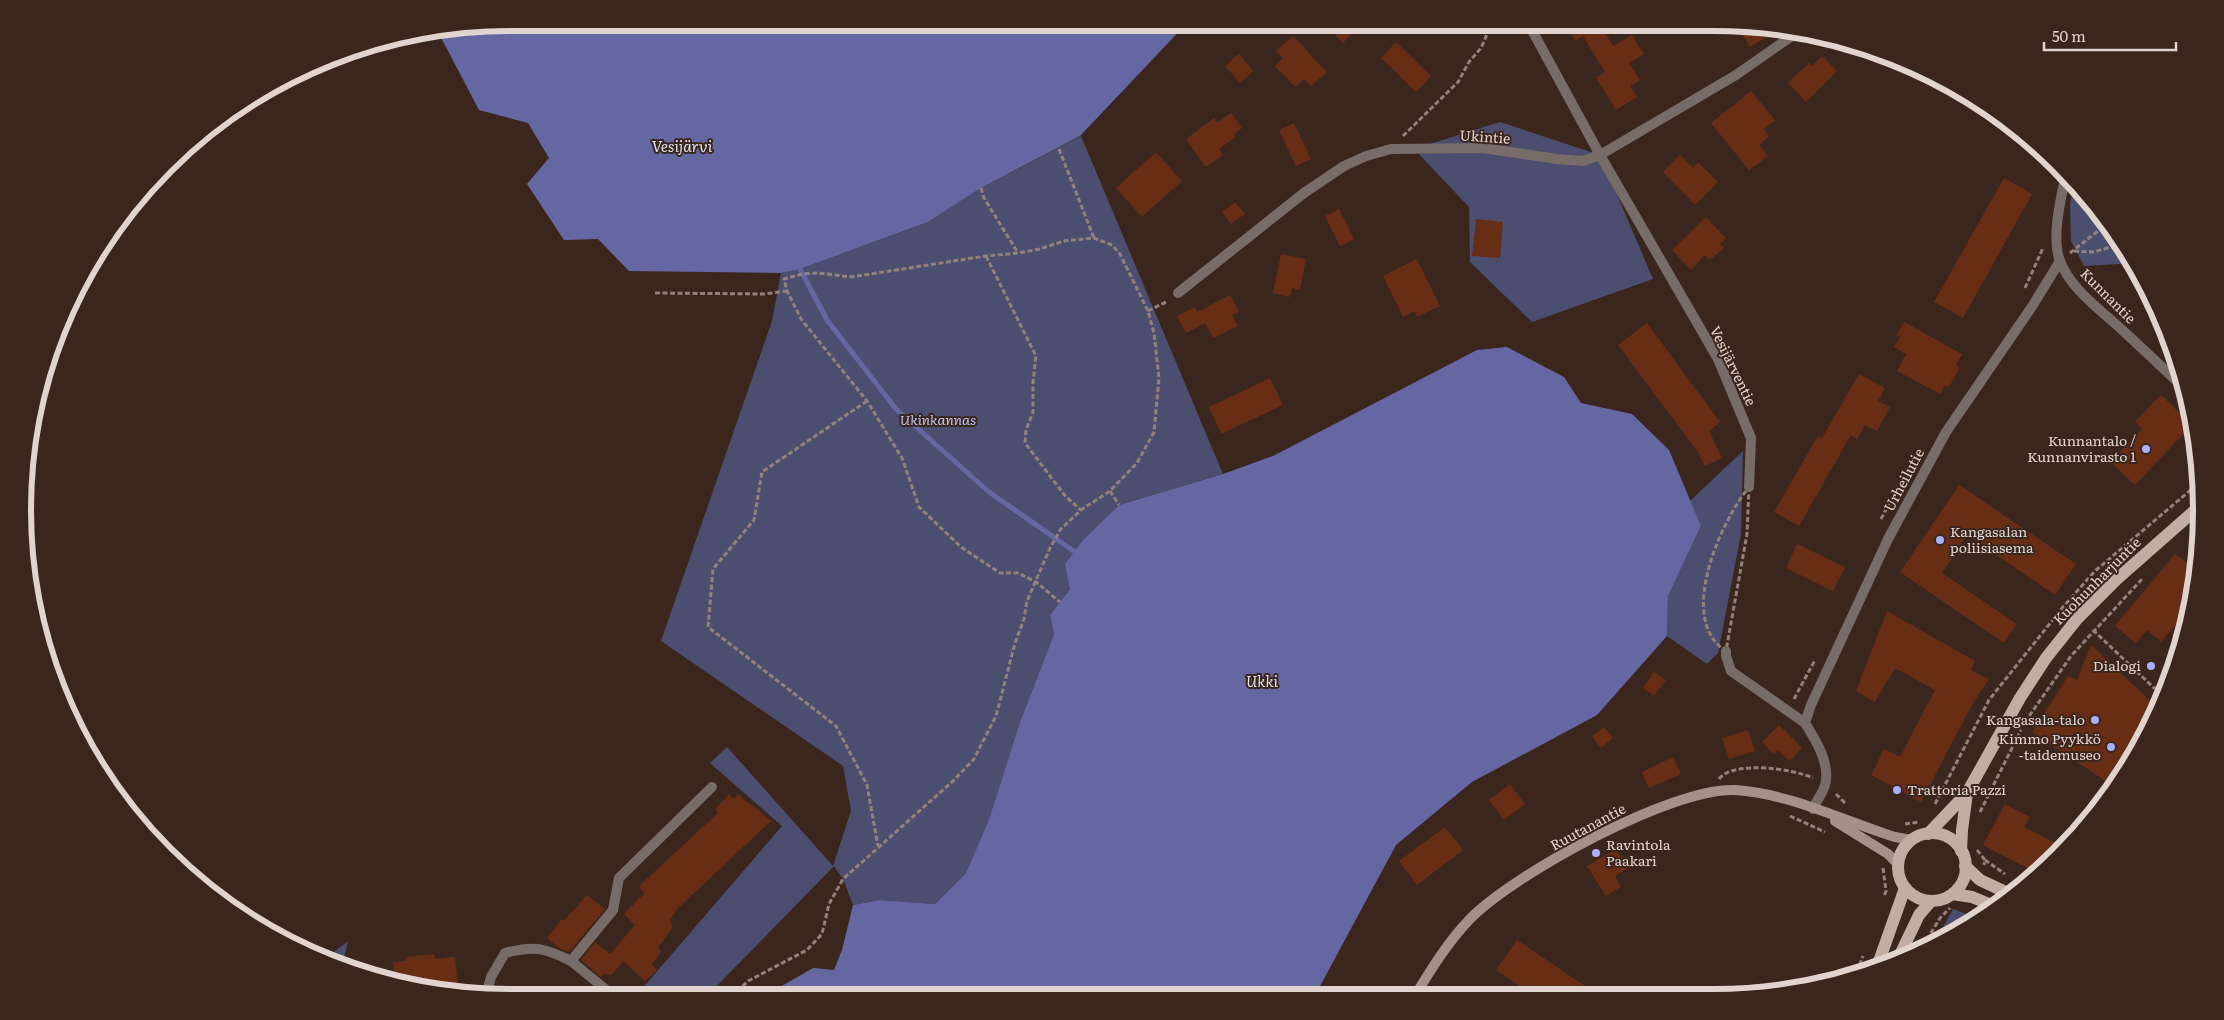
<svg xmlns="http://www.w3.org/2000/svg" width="2224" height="1020" viewBox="0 0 2224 1020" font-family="Literata,serif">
  <rect width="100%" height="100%" fill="#3b261e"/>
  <g fill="#4b4e6f">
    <path d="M1500,122L1600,155L1653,279L1532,322L1470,262L1469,207L1414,149Z"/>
    <path d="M1081,136L1223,474L1119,505L1084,539L1070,589L1050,615L1054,634L1020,722L989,819L966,873L935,904L880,900L853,905L843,879L834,866L706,997H635L782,826L710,763L727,747L833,866L851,811L843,766L661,641L772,321L781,273L800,269L928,222L981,188Z"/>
    <path d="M2074,184L2119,239L2130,260L2119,264L2084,266L2071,241L2070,204Z"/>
    <path d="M1743,451L1741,534L1718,653L1707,664L1667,636L1668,596L1701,526L1690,501Z"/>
    <path d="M1953,909L1975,917L1936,940Z"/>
    <path d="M348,941L342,966L324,960Z"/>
  </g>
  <g fill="#6467a2">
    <path d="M510,23H1187L1080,136L981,188L928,222L800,269L781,273L629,271L598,239L564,240L527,184L549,158L528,123L479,110L437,30Z"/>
    <path d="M1507,347L1564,377L1581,403L1632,414L1669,450L1701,526L1668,596L1667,636L1597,715L1472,782L1396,845L1319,988L1312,995L756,997L780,987L813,968L834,970L842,950L853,905L880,900L935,904L966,873L989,819L1020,722L1054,634L1050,615L1070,589L1065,564L1084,539L1119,505L1223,474L1273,456L1477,350Z"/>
  </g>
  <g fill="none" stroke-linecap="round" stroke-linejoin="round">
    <path stroke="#6467a2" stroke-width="5" d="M800,269L827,320L896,409L989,492L1075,552"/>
  </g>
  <g fill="#672d15">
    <path d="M1323,22H1363L1343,43Z"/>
    <path d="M1564,22H1606L1601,26L1613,46L1632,35L1644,54L1629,63L1640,80L1630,86L1637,97L1616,110L1596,78L1605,72L1583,36L1575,41Z"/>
    <path d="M1736,25L1780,29L1750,47Z"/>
    <path d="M1293,36L1327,72L1311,86L1304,79L1295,87L1275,66L1283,58L1276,51Z"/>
    <path d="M1396,42L1431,76L1416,92L1381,58Z"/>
    <path d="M1239,54L1253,71L1240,83L1225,66Z"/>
    <path d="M1822,56L1837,71L1806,102L1788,83L1809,63L1812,66Z"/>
    <path d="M1751,91L1775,120L1764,129L1769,136L1759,145L1768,156L1749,170L1711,123Z"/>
    <path d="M1231,113L1242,128L1234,134L1236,137L1219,149L1223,155L1206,167L1186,139L1214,118L1217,123Z"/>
    <path d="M1294,123L1311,159L1296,166L1279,130Z"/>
    <path d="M1156,152L1182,181L1142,217L1116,188Z"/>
    <path d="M1680,155L1693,168L1698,162L1718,182L1695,205L1663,172Z"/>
    <path d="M2004,178L2032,194L1963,318L1934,302Z"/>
    <path d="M1235,202L1245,214L1231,224L1222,212Z"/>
    <path d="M1339,209L1354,239L1340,246L1325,216Z"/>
    <path d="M1706,217L1726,238L1720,244L1724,248L1710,260L1705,255L1691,270L1672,250Z"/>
    <path d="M1476,219L1503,222L1500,258L1472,256Z"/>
    <path d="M1281,254L1306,259L1300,290L1292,288L1290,297L1273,293Z"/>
    <path d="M1417,259L1440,306L1417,317L1415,311L1403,317L1383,276Z"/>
    <path d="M1230,295L1239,312L1232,315L1238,326L1213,338L1205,323L1186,333L1177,316L1195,307L1197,312Z"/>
    <path d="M1904,322L1962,354L1956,365L1960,368L1949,387L1945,385L1940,394L1897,371L1906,354L1894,347L1900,337L1896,335Z"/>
    <path d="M1647,323L1720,422L1709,431L1722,458L1705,466L1698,452L1618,345Z"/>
    <path d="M1859,374L1885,388L1878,401L1890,407L1877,431L1865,425L1857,439L1851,435L1799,526L1774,512L1818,436L1822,438Z"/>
    <path d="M1270,378L1283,405L1221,434L1209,407Z"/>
    <path d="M2161,395L2192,425L2135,485L2111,462L2142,429L2135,422Z"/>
    <path d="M1959,485L2076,564L2055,595L1967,535L1942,573L2017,624L2004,643L1900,572Z"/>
    <path d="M1797,544L1845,567L1833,591L1786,568Z"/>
    <path d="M2175,554L2196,570L2192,605L2161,642L2147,630L2136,643L2115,626Z"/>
    <path d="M1887,611L1975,661L1971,670L1989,679L1973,703L1921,802L1871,775L1884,749L1900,757L1935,690L1895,668L1875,702L1856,691Z"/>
    <path d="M2091,645L2158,708L2113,786L2032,732L2068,676L2077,680Z"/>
    <path d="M1654,672L1666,680L1654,696L1643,688Z"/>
    <path d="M1779,725L1802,748L1789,761L1778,750L1774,754L1762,742Z"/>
    <path d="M1604,727L1613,738L1601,748L1592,737Z"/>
    <path d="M1748,730L1755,751L1729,759L1722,738Z"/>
    <path d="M1673,757L1681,774L1649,788L1642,772Z"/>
    <path d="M1510,784L1525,804L1504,820L1489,800Z"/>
    <path d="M729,794L734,799L738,794L771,821L677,909L670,920L673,928L658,947L661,952L652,964L657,970L645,981L623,961L611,976L605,973L601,977L581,960L595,942L610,954L635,925L624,914L644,894L639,886L718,813L715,809Z"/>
    <path d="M2005,804L2030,817L2024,827L2061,846L2046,861L2040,856L2033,871L1983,845Z"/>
    <path d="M1445,827L1463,850L1417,885L1399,861Z"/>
    <path d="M1616,849L1628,868L1615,876L1621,887L1606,896L1587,866Z"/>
    <path d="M587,895L605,909L569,952L559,948L547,938L562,919L564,921Z"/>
    <path d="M1517,940L1597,994H1532L1496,970Z"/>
    <path d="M434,954L435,959L455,957L458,985L440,987V991L415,988L395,982L393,962L406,961L405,957Z"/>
  </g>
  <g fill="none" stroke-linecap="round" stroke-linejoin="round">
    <g stroke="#93827b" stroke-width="3" stroke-dasharray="5 2.5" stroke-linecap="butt">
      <path d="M1403,136L1458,82L1469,62L1481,48L1492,23"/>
      <path d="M1059,149L1094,238"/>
      <path d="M981,188L984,198L1018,253"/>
      <path d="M2074,251L2093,252L2122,244"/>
      <path d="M2070,253L2107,224"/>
      <path d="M986,256L1036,356L1033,382V412L1026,430L1025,443L1066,497L1081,510"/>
      <path d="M2025,288L2043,248"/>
      <path d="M655,293L764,294L787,291"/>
      <path d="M1148,311L1168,301"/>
      <path d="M867,401L762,472L754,520L713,569L708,627L836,726L867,785L878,846"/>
      <path d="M1749,487L1747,534L1726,651C1676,620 1721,521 1749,487Z"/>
      <path d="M1110,491L1119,505"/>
      <path d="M1881,519L1897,489"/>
      <path d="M2093,630L2154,688H2167"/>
      <path d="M1794,699L1815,660"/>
      <path d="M2025,722L2071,656L2143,578"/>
      <path d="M1719,779C1733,760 1794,769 1813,778"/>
      <path d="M1836,794L1846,804"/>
      <path d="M1935,804L1989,700L2063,607L2095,571L2199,483"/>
      <path d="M1980,812L2021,730"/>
      <path d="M1790,816L1825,832"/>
      <path d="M1905,824L1919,822"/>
      <path d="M1977,850L1985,860L1984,865"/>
      <path d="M1985,860L2005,874"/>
      <path d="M1883,868L1886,891L1884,896"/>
      <path d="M1923,946L1940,918L1950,908"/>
      <path d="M1857,972L1863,956"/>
      <path d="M732,997L748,981L807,950L822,934L829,904L843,879L952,782L974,759L996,716L1015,643L1024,619L1027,601L1050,548L1061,529L1081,510L1110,491L1137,463L1154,432L1159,378L1154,333L1148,311L1120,254L1112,245L1094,238L1064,241L1040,249L1018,253L986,256L851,277L818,273L802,274L784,279L787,291L801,319L867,401L902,458L919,507L961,547L1000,573H1018L1036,582L1060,602"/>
    </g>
    <path stroke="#776c68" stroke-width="10" d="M615,997L571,961L613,910L619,878L712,787"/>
    <g stroke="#776c68" stroke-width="10">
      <path d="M1528,23L1600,155L1718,359L1751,438L1749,487"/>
      <path d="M2066,174C2061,198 2051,237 2060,261C2070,288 2099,309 2120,328C2142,348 2163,368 2184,388"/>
      <path d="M1178,293L1304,193L1344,166L1366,156L1391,149L1483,148L1557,159L1583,161L1600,155L1736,75L1799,31"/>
      <path d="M1726,651V656L1731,671L1805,723"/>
      <path d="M1813,809C1816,801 1823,793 1825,785C1831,764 1815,739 1805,723L1811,705L1888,539L1946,432L2033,305L2060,261"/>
      <path d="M486,995L491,977L505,953C535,945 545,948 571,961"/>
    </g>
    <g stroke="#a29089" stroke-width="10">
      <path d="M1835,821L1888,854L1898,864"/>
      <path d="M1416,994C1432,968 1448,942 1469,920C1512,875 1672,787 1735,790C1788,793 1844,821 1895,837L1912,840"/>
    </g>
    <g stroke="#c3aca3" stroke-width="12">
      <circle cx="1932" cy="867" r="34"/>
      <path d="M1928,834L1967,793L2020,698L2046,658L2077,619L2117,579L2201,505"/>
      <path d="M1961,851L1962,830L1967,793"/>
      <path d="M1965,866L1980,880L2012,895"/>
      <path d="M1953,894L1972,897L1994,906"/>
      <path d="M1897,961L1919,915L1931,901"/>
      <path d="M1877,967L1905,888"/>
    </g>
  </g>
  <g fill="#aab0fb" stroke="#3b261e" stroke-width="2">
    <circle cx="2146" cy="449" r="5"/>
    <circle cx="1940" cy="540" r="5"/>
    <circle cx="2151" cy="666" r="5"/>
    <circle cx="2095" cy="720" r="5"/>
    <circle cx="2111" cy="747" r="5"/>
    <circle cx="1897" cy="790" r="5"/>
    <circle cx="1596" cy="853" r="5"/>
  </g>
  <g text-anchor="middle" stroke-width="4" stroke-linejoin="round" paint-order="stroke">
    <g font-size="14" fill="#e1d3cd" stroke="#3b261e">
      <text transform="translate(1485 137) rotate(4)" y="5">Ukintie</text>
      <text transform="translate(2108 296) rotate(45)" y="5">Kunnantie</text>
      <text transform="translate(1733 366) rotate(64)" y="5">Vesijärventie</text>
      <text transform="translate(1904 480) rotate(-62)" y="5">Urheilutie</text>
      <text transform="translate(2097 581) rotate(-45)" y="5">Kuohunharjuntie</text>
      <text transform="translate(1588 827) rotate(-28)" y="5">Ruutanantie</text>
    </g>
    <g font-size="14" font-style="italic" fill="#bdc2f6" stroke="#3b261e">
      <text x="938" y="425">Ukinkannas</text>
    </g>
    <g font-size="14" fill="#e1d3cd" stroke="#3b261e" text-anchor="end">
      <text x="2136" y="446">Kunnantalo /<tspan x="2136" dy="16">Kunnanvirasto 1</tspan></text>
      <text x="1950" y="537" text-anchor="start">Kangasalan<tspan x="1950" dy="16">poliisiasema</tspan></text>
      <text x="2141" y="671">Dialogi</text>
      <text x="2085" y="725">Kangasala-talo</text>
      <text x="2101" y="744">Kimmo Pyykkö<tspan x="2101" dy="16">-taidemuseo</tspan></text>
      <text x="1907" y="795" text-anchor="start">Trattoria Pazzi</text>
      <text x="1606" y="850" text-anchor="start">Ravintola<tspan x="1606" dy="16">Paakari</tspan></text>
    </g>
    <g font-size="15" font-style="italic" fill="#dfe1f3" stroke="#3b261e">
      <text x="682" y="152">Vesijärvi</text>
      <text x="1262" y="687">Ukki</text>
    </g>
  </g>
  <path d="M0 0H2224V1020H0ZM510 31H1714A479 479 0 0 1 2193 510V510A479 479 0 0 1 1714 989H510A479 479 0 0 1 31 510V510A479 479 0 0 1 510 31Z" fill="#3b261e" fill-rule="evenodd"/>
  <path fill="none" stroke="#e1d3cd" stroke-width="6" d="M510 31H1714A479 479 0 0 1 2193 510V510A479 479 0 0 1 1714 989H510A479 479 0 0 1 31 510V510A479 479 0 0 1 510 31Z"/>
  <path d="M2044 42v8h132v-8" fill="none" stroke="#e1d3cd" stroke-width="2.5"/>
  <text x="2052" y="42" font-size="15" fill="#e1d3cd" stroke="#3b261e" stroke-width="4" paint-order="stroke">50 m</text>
</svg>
